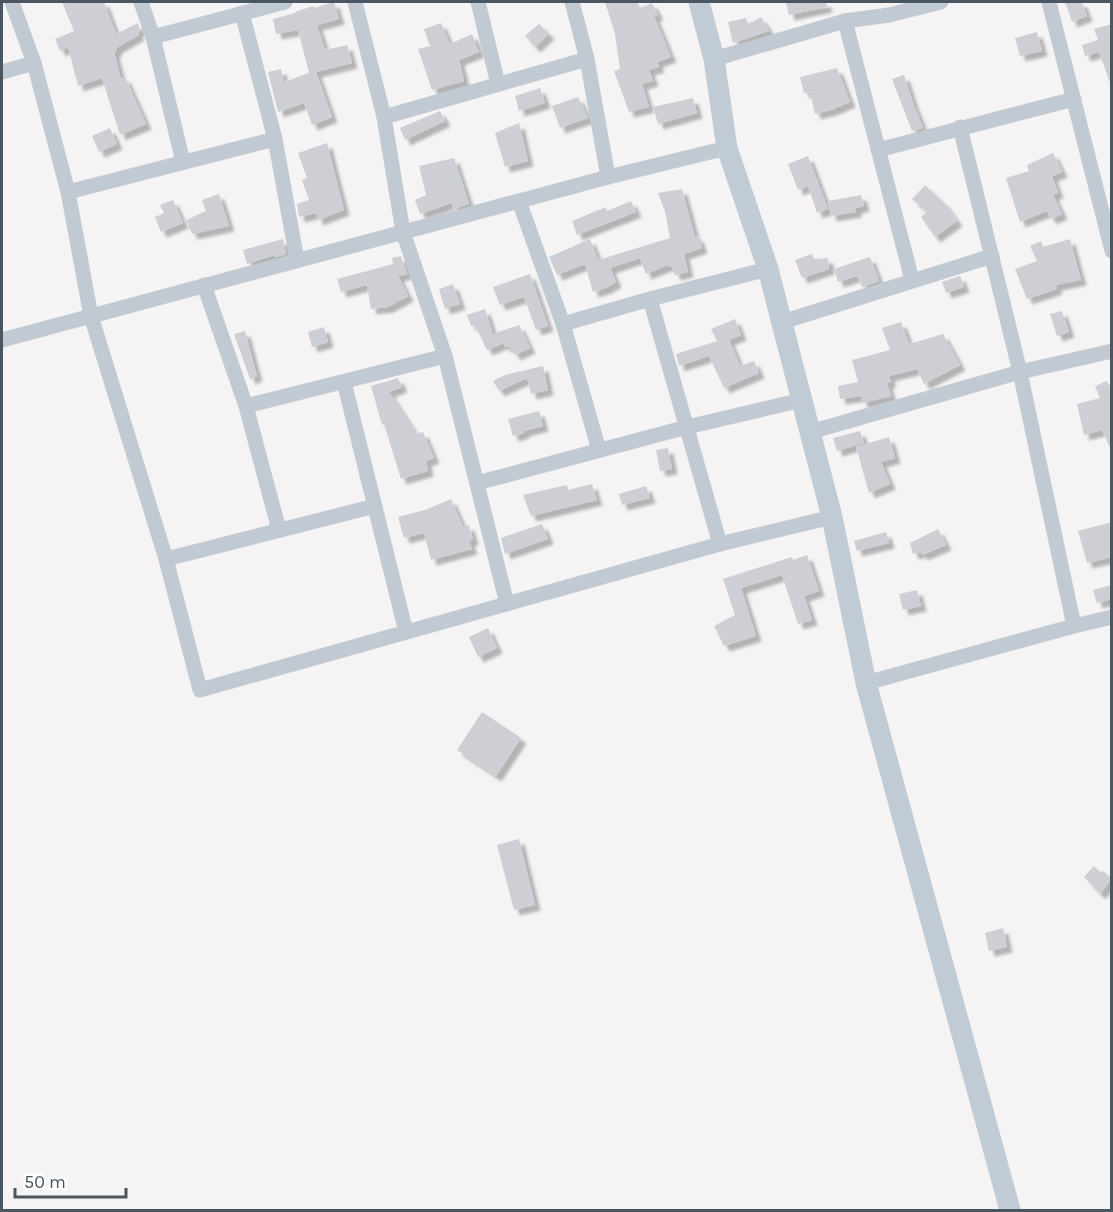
<svg xmlns="http://www.w3.org/2000/svg" width="1113" height="1212" viewBox="0 0 1113 1212" font-family="Karla,sans-serif">
  <defs>
    <filter id="shadow"><feDropShadow dx="5.5" dy="5.5" stdDeviation="1.5" flood-color="#0004"/></filter>
  </defs>
  <rect width="100%" height="100%" fill="#f5f3f3"/>
  <g fill="#cdcfd5" filter="url(#shadow)">
    <path d="M62,2H104L116,34L138,23L140,30L137,32L139,35L116,48L117,50L114,52L121,79L125,77L146,124L120,135L102,78L78,86L68,47L60,51L55,39L74,31Z"/>
    <path d="M334,2L339,19L317,25L325,50L347,45L352,63L316,72L332,117L312,125L304,103L278,112L268,72L281,69L284,82L309,73L298,30L276,34L273,19L295,13V12L313,6L314,8Z"/>
    <path d="M605,2H637L640,8L652,3L658,15L654,16L671,57L657,62L659,67L649,70L653,81L642,84L649,107L629,112L614,71L620,69L615,34Z"/>
    <path d="M786,2H826L827,7L789,15Z"/>
    <path d="M1065,2H1082L1087,16L1072,22Z"/>
    <path d="M761,17L769,31L733,43L728,22L746,18L748,24Z"/>
    <path d="M441,23L450,44L472,34L479,52L459,60L464,81L432,90L418,49L430,46L424,29Z"/>
    <path d="M539,24L549,34L535,47L525,36Z"/>
    <path d="M1112,24V83H1110L1099,52L1085,56L1082,45L1098,40L1094,29Z"/>
    <path d="M1037,32L1042,51L1020,56L1015,38Z"/>
    <path d="M837,68L850,102L831,110L815,114L810,92L804,93L800,77Z"/>
    <path d="M904,75L913,103L923,128L912,131L892,79Z"/>
    <path d="M540,88L545,103L519,111L515,96Z"/>
    <path d="M578,97L588,118L560,128L552,106Z"/>
    <path d="M693,98L697,113L658,124L653,107Z"/>
    <path d="M440,111L445,121L405,140L400,128Z"/>
    <path d="M519,123L528,161L505,167L495,133Z"/>
    <path d="M110,128L117,144L99,152L92,136Z"/>
    <path d="M327,143L344,210L318,220L316,213L299,217L297,204L309,200L302,180L307,178L298,153Z"/>
    <path d="M1053,153L1062,172L1052,176L1058,193L1053,195L1062,214L1051,219L1047,211L1020,222L1006,178L1029,171L1027,165Z"/>
    <path d="M808,156L828,209L817,213L808,186L798,190L788,164Z"/>
    <path d="M454,158L469,204L453,209L452,203L420,214L415,200L426,195L419,166Z"/>
    <path d="M925,185L945,204L957,221L935,237L921,217L927,212L912,199Z"/>
    <path d="M682,189L695,237L698,236L702,248L684,254L688,272L675,275L672,266L669,267L668,265L646,274L640,258L610,268L616,282L606,288L593,292L585,264L557,275L549,257L590,239L598,260L670,238L665,211L658,193Z"/>
    <path d="M219,194L229,226L192,234L186,220L206,211L202,200Z"/>
    <path d="M861,195L864,206L856,208V212L831,216L828,201Z"/>
    <path d="M173,200L183,223L161,232L155,217L164,213L160,205Z"/>
    <path d="M631,201L636,212L577,235L572,221L606,207L607,211Z"/>
    <path d="M283,239L286,254L275,257L274,255L247,264L243,250Z"/>
    <path d="M1070,239L1081,280L1056,285L1057,288L1054,290L1027,299L1015,269L1037,261L1030,246L1041,241L1043,247Z"/>
    <path d="M812,254L814,259L828,258L829,269L802,278L795,260Z"/>
    <path d="M401,256L407,274L398,276L408,296L388,307L371,309L367,285L341,292L337,279L393,264L392,258Z"/>
    <path d="M870,257L879,281L862,287L857,276L838,282L834,269Z"/>
    <path d="M530,274L548,326L536,330L524,297L500,305L493,287Z"/>
    <path d="M960,276L964,287L946,293L942,282Z"/>
    <path d="M453,284L460,304L445,309L439,289Z"/>
    <path d="M485,309L493,334L519,325L530,348L515,355L510,346L505,347L504,343L487,350L475,325L471,326L467,315Z"/>
    <path d="M1062,311L1069,332L1057,336L1050,314Z"/>
    <path d="M735,319L741,335L729,340L740,366L754,361L759,373L724,388L709,356L679,366L676,354L717,341L711,329Z"/>
    <path d="M901,322L909,344L943,334L960,365L924,384L917,369L889,376L891,382L887,383L891,396L862,403L861,396L840,399L838,386L858,382L852,360L890,350L882,328Z"/>
    <path d="M324,327L328,342L312,347L308,332Z"/>
    <path d="M245,331L257,376L250,379L234,334Z"/>
    <path d="M543,366L548,390L531,394L527,378L499,391L493,381L505,375Z"/>
    <path d="M398,378L402,387L389,392L416,434L423,432L434,458L426,461L428,471L401,479L384,424L382,425L371,386Z"/>
    <path d="M1107,381L1108,385L1112,384V452L1102,430L1084,435L1077,404L1100,398L1095,386Z"/>
    <path d="M539,411L543,426L524,431V433L513,436L508,419Z"/>
    <path d="M860,431L864,443L837,451L833,438Z"/>
    <path d="M889,437L895,458L881,462L890,484L869,493L856,447Z"/>
    <path d="M668,448L672,469L660,471L656,450Z"/>
    <path d="M592,484L597,500L531,516L523,495L567,485L568,490Z"/>
    <path d="M646,486L650,498L622,505L619,494Z"/>
    <path d="M451,499L463,527L469,525L473,540L469,541L472,549L431,560L424,533L404,538L398,517L425,510Z"/>
    <path d="M1112,522V557L1087,563L1078,531Z"/>
    <path d="M542,524L548,539L505,554L501,538Z"/>
    <path d="M938,529L946,545L922,555L921,552L913,554L910,543Z"/>
    <path d="M886,532L889,543L857,551L854,541Z"/>
    <path d="M807,555L819,591L804,596L812,620L798,624L782,575L741,588L756,636L724,646L714,626L735,615L723,579L792,557L793,560Z"/>
    <path d="M1112,585V599L1097,603L1093,590Z"/>
    <path d="M917,590L921,606L903,610L899,594Z"/>
    <path d="M488,628L497,648L478,657L469,637Z"/>
    <path d="M482,712L521,738L496,776L457,750Z"/>
    <path d="M519,839L535,905L514,910L497,845Z"/>
    <path d="M1094,866L1101,873L1103,871L1112,879L1100,894L1084,877Z"/>
    <path d="M1003,928L1007,947L989,951L985,933Z"/>
  </g>
  <g fill="none" stroke-linecap="round" stroke-linejoin="round">
    <g stroke="#c1cad2" stroke-width="15">
      <path d="M12,2L34,63L68,192L91,316L166,559L200,690L720,544L832,517"/>
      <path d="M141,2L153,37L183,162"/>
      <path d="M355,2L384,117L403,232L445,356L507,604"/>
      <path d="M478,2L498,84"/>
      <path d="M572,2L587,59L608,177"/>
      <path d="M1049,2L1112,251"/>
      <path d="M242,13L275,139L297,260"/>
      <path d="M845,21L912,280"/>
      <path d="M153,37L285,2"/>
      <path d="M714,59L845,21L889,15L941,2"/>
      <path d="M2,72L34,63"/>
      <path d="M384,117L587,59"/>
      <path d="M960,127L1020,372L1074,626"/>
      <path d="M878,150L1074,99"/>
      <path d="M68,192L275,139"/>
      <path d="M519,201L563,324L599,450"/>
      <path d="M204,285L246,406L279,530"/>
      <path d="M650,299L720,544"/>
      <path d="M782,322L992,256"/>
      <path d="M563,324L650,299L768,269"/>
      <path d="M2,340L608,177L727,148"/>
      <path d="M344,382L406,632"/>
      <path d="M246,406L445,356"/>
      <path d="M810,432L1020,372L1112,351"/>
      <path d="M477,483L687,427L802,400"/>
      <path d="M166,559L375,506"/>
      <path d="M866,683L1074,626L1112,617"/>
    </g>
    <path stroke="#c1cbd6" stroke-width="21" d="M699,2L714,59L727,148L768,269L832,517L866,683L1010,1210"/>
  </g>
  <rect width="1113" height="1212" fill="none" stroke="#4a5661" stroke-width="6"/>
  <path d="M15 1188v9h111v-9" fill="none" stroke="#4a5661" stroke-width="3"/>
  <text x="24" y="1188" font-size="18" fill="#4a5661" stroke="#ffffff" stroke-width="4.5" paint-order="stroke">50 m</text>
</svg>
